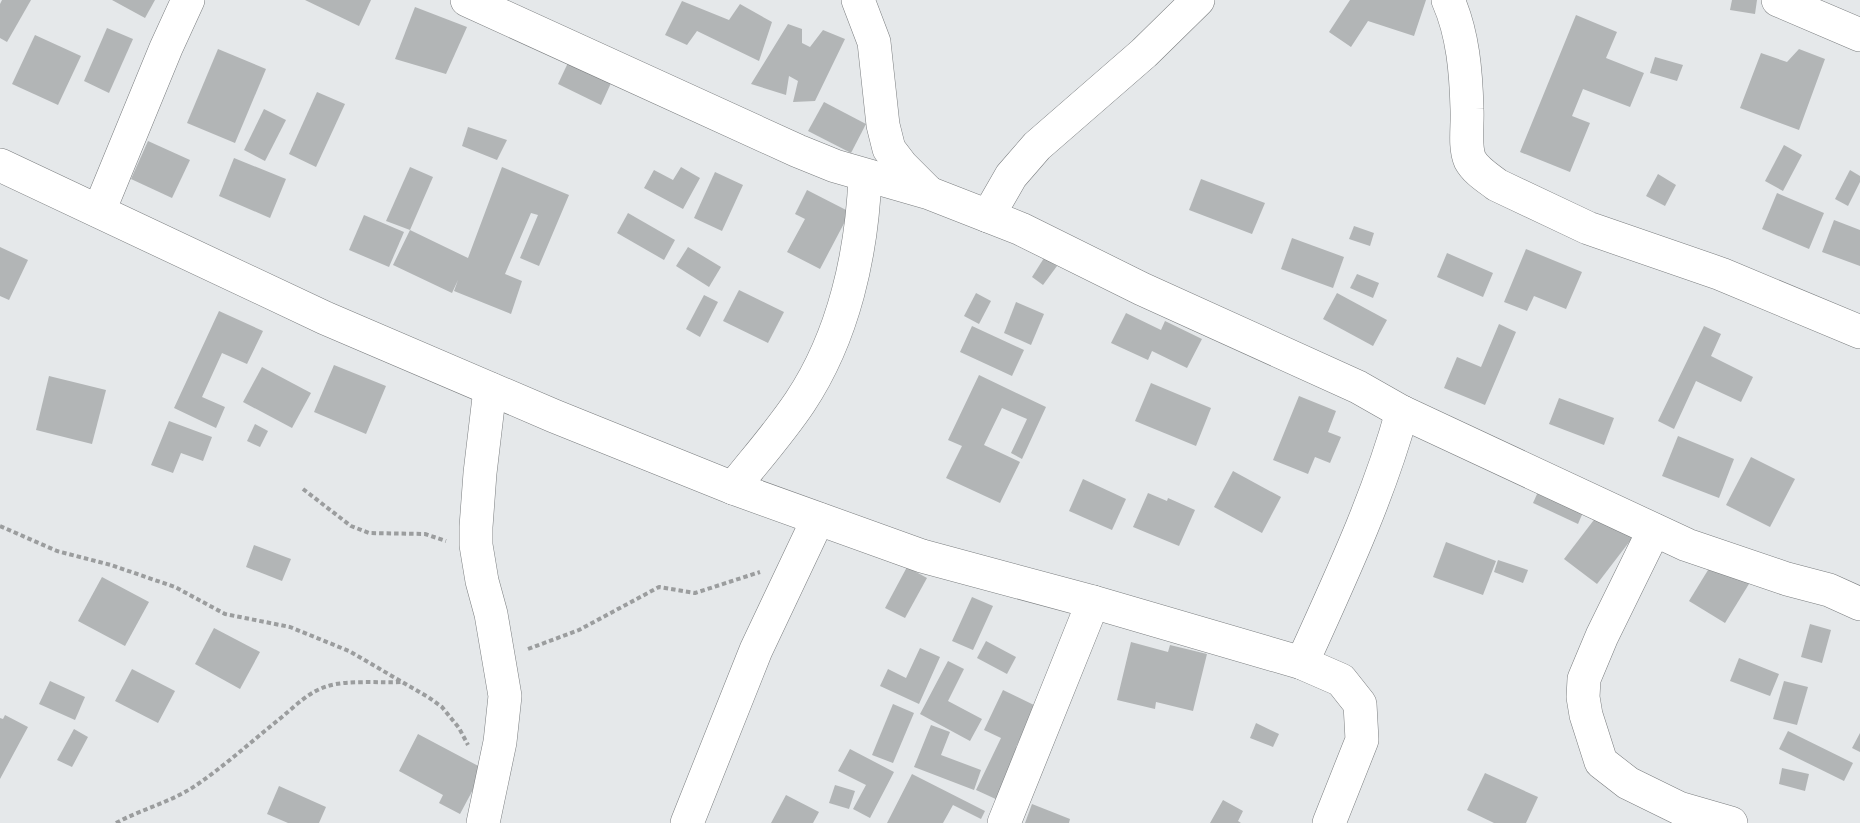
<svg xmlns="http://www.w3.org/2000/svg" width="1860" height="823" viewBox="0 0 1860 823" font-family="Poppins,sans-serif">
  <rect width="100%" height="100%" fill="#e5e8ea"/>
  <g fill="#b2b5b6">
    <path d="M2,0H31L7,42L0,38V4Z"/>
    <path d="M112,0H155L145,18Z"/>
    <path d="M305,0H371L359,26Z"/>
    <path d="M1350,0H1426L1414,36L1368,21L1351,47L1329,32Z"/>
    <path d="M1732,0H1757L1755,14L1730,10Z"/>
    <path d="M682,1L729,20L740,4L772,22L759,61L697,31L687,45L665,35Z"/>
    <path d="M415,7L467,27L446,74L395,59Z"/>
    <path d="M1576,15L1617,32L1606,58L1644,73L1630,107L1583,89L1572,116L1590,123L1570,172L1520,152Z"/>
    <path d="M788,24L802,29V43L810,47L823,30L845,39L815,101L793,102L798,81L789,76L786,95L751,84Z"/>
    <path d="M107,28L133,39L109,93L84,81Z"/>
    <path d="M35,35L81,56L58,105L12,84Z"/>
    <path d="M218,49L266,69L235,143L187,123Z"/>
    <path d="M1799,49L1825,59L1799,130L1740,108L1761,53L1787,62Z"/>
    <path d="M574,50L617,70L601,105L558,84Z"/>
    <path d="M1655,57L1683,65L1677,81L1650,73Z"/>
    <path d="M317,92L345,104L316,167L289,154Z"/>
    <path d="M824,102L866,124L851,153L808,131Z"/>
    <path d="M264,109L286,120L265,161L244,150Z"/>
    <path d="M468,127L507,140L497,160L462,146Z"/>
    <path d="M148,141L190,160L172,198L131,179Z"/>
    <path d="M1784,145L1802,155L1783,191L1765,181Z"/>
    <path d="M234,158L286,179L270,218L219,196Z"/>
    <path d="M410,167L433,177L410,230L386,221Z"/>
    <path d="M502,167L569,195L539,266L520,258L538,215L531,213L505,274L522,281L511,314L454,291L458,280L452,293L393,265L410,230L468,258Z"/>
    <path d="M681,167L700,178L683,209L644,188L654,170L673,180Z"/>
    <path d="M1850,170L1860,176V182L1848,206L1835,199Z"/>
    <path d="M715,172L743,185L722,231L694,218Z"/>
    <path d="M1658,174L1676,185L1665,206L1646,196Z"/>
    <path d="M1201,179L1265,203L1252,234L1189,210Z"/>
    <path d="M807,190L850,212L820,269L787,252L805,219L795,214Z"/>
    <path d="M1777,193L1824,213L1809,249L1762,229Z"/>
    <path d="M628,213L675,240L664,260L617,233Z"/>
    <path d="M364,215L404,232L389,267L349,250Z"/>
    <path d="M1834,220L1860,230V266L1822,252Z"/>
    <path d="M1354,226L1374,233L1370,246L1349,239Z"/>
    <path d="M1292,238L1344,257L1333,288L1281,269Z"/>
    <path d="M0,247L28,260L9,300L0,296Z"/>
    <path d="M688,247L721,267L709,287L676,266Z"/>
    <path d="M1526,249L1582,272L1566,309L1534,296L1527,311L1504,302Z"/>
    <path d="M1447,253L1493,273L1483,297L1437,277Z"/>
    <path d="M1044,258L1057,266L1043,285L1032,277Z"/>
    <path d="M1357,274L1379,283L1373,298L1350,288Z"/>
    <path d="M739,290L784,312L768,343L723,321Z"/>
    <path d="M976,293L991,301L979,324L964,316Z"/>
    <path d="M1337,293L1387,320L1373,346L1323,319Z"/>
    <path d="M704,295L718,302L700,337L686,329Z"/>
    <path d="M1016,302L1044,314L1031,345L1004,333Z"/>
    <path d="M219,311L263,331L247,364L222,353L202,397L225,407L216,428L174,408Z"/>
    <path d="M1126,313L1161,330L1165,321L1202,339L1187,368L1152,351L1148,360L1111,343Z"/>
    <path d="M1499,324L1516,332L1485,405L1444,388L1457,357L1481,367Z"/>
    <path d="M972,326L1024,350L1012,376L960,352Z"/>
    <path d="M1704,326L1721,334L1711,356L1753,377L1741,402L1696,381L1674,429L1658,421Z"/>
    <path d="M334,365L386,386L366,434L314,412Z"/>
    <path d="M262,367L311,393L292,428L243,402Z"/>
    <path d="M979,375L1046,407L1022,459L1011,453L1027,419L1002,408L984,445L1020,462L1000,503L946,478L962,446L948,440Z"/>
    <path d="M49,376L106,390L92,444L36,430Z"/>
    <path d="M1151,383L1211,408L1196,446L1135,421Z"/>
    <path d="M1299,396L1336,411L1328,432L1341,437L1330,463L1315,457L1308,474L1273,460Z"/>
    <path d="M1559,398L1614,418L1604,445L1549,424Z"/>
    <path d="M169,421L212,437L203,461L181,453L173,473L151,465Z"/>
    <path d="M255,424L268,431L260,447L247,441Z"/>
    <path d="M1678,436L1734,459L1719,498L1662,476Z"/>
    <path d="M1751,457L1795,479L1770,527L1726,505Z"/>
    <path d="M1233,471L1281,497L1262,533L1214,507Z"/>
    <path d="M1083,479L1126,499L1112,530L1069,511Z"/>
    <path d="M1542,483L1587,503L1578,524L1533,503Z"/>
    <path d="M1148,493L1167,501L1168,498L1195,510L1179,546L1133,527Z"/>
    <path d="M1600,512L1633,537L1597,584L1564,559Z"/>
    <path d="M1446,542L1496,561L1483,595L1433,577Z"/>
    <path d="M254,545L291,559L282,581L246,567Z"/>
    <path d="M1716,557L1752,579L1725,623L1689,601Z"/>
    <path d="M1498,560L1528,570L1523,583L1494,572Z"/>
    <path d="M907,567L927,578L905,618L885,608Z"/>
    <path d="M102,577L149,602L125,646L78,621Z"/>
    <path d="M972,597L993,606L973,650L952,641Z"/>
    <path d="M1810,624L1831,630L1822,663L1801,657Z"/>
    <path d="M214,628L260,652L240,689L195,664Z"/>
    <path d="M986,641L1016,657L1007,674L977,658Z"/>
    <path d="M1131,642L1168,652L1170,645L1207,654L1193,711L1156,702L1155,709L1117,700Z"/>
    <path d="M920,648L940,657L919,704L880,686L888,669L906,678Z"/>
    <path d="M1739,658L1779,674L1770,696L1730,681Z"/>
    <path d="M948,661L964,669L948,701L982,719L970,741L920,714Z"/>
    <path d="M132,669L175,691L158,723L115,701Z"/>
    <path d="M50,681L85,697L75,720L39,704Z"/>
    <path d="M1784,681L1808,687L1797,725L1773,719Z"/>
    <path d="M1003,690L1036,706L1016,747L1035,756L1011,806L976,790L1001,738L984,730Z"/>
    <path d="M893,704L914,713L893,763L872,755Z"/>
    <path d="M5,715L28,727L0,779V718L3,719Z"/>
    <path d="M1256,723L1279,734L1273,747L1250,738Z"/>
    <path d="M931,725L950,732L941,755L981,770L974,790L914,767Z"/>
    <path d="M74,729L88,737L72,767L57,760Z"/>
    <path d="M1788,731L1853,763L1844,781L1779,749Z"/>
    <path d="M1860,733V752L1852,748Z"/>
    <path d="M418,734L484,769L460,814L439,803L443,795L399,771Z"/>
    <path d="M850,749L894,772L870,818L853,809L866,785L838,771Z"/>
    <path d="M1782,768L1809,774L1805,791L1779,784Z"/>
    <path d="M1485,773L1538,797L1526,823H1494L1467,810Z"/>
    <path d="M912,774L985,811L981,819L953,805L943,823H887Z"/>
    <path d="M835,785L855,791L849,809L829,803Z"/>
    <path d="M279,786L326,807L319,823H288L267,814Z"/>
    <path d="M786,795L819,812L813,823H771Z"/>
    <path d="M1223,800L1243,811L1238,821L1241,823H1210Z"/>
    <path d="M1032,804L1070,819L1069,823H1025Z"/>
  </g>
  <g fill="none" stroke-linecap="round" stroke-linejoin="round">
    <defs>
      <g id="minor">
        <path d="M467,0L798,151L835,166L929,193L1021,229L1142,289L1358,387L1402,412L1687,545L1787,579L1829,590L1860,604"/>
        <path d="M858,0L874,42L883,125L889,149L902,166L928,192"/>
        <path d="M1448,0C1463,34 1466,72 1467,109C1468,125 1464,146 1470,160C1476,171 1488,178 1497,185L1588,228L1721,274L1860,332"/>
        <path d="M1778,0L1860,35"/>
        <path d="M0,165L325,318L554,416L733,488L922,556L1093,602L1302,663L1341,680L1360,704L1362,740L1329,823"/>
        <path d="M99,211L166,48L188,0"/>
        <path d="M988,216L1011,176L1037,146L1144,53L1198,0"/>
        <path d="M733,488C755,460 780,432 800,402C844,336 862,253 865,176"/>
        <path d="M1654,530L1602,636L1584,679L1583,697L1586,715L1601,762L1628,783L1679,808L1731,823"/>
        <path d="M1302,663C1339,581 1378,499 1402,412"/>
        <path d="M483,823L500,742L505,696L491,614L482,581L476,545V527L480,473L490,389"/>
        <path d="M687,823L756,650L818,519"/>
        <path d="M1004,823L1093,602"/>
      </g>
    </defs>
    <use href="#minor" stroke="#7a7d7f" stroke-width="34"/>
    <g stroke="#9b9d9e" stroke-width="4" stroke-dasharray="4.5 3" stroke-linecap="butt">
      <path d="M303,489L351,526L369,533L425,534L446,541"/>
      <path d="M0,526L57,551L111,565L175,587L225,614L290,627L349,651L428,697L442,707L459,728L468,745"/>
      <path d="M528,649L579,630L659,587L695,593L760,572"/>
      <path d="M116,823C142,809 171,802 195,786C226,765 253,740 282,717C296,705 310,691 328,686C346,680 381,683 402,682"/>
    </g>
    <use href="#minor" stroke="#fff" stroke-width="33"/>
  </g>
</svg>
